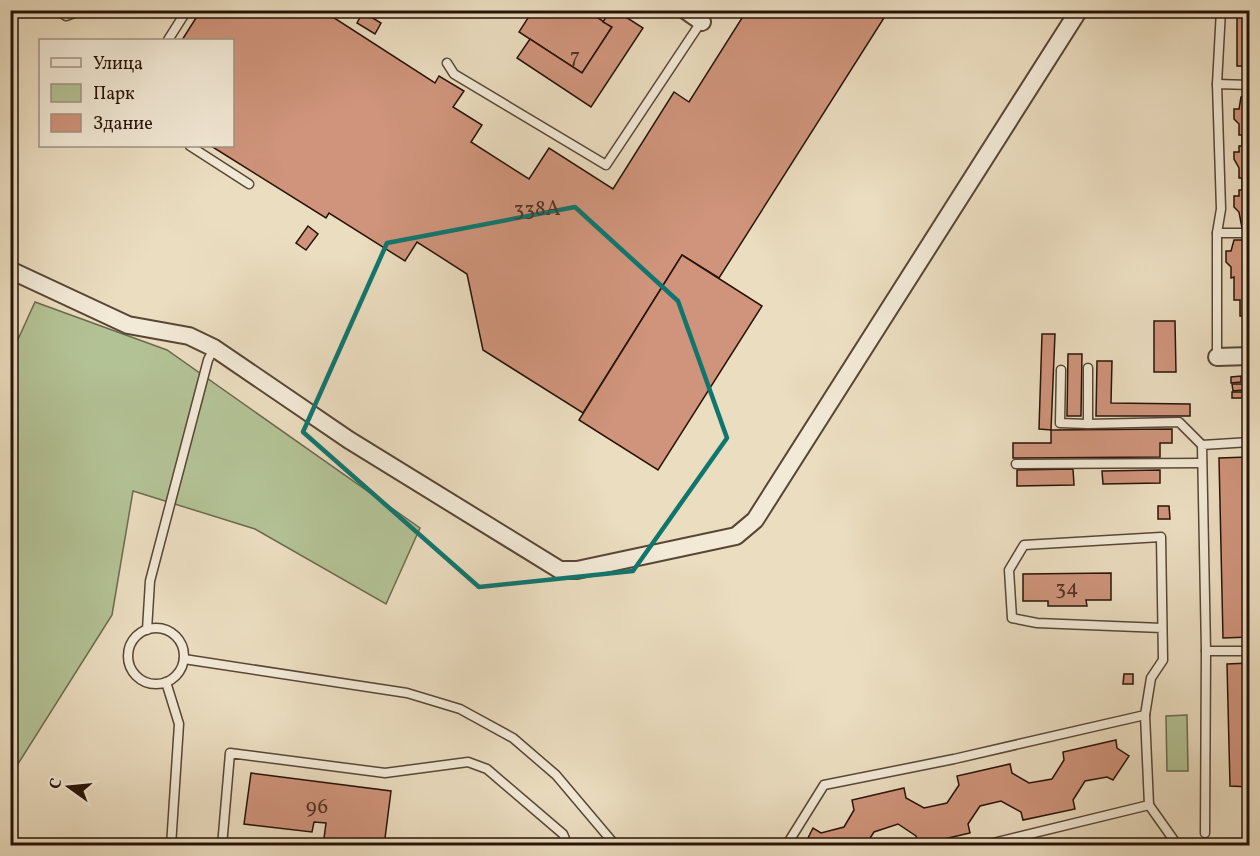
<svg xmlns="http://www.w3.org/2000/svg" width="1260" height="856" viewBox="0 0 1260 856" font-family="Vollkorn,serif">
  <rect width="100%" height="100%" fill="#ebddc0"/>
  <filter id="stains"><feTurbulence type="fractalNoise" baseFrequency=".00333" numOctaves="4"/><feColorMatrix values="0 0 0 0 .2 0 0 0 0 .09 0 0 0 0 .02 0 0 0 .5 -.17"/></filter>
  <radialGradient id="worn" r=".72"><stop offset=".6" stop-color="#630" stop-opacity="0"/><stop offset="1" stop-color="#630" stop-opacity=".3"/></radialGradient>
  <g fill="#b3c295" stroke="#6d6a4e" stroke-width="1.5">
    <path d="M35,302L167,350L420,528L386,604L255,529L133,491L112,615L11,775L10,357Z"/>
    <path d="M1187,715L1188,771H1167L1166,716Z"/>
  </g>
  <g fill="#cf947b" stroke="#271307" stroke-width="1.5">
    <path d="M201,10H322L435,83L439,76L464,91L453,107L482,125L471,142L529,179L549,148L613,189L674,92L689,102L747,10H889L719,278L682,255L583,413L483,350L467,274L417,242L405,261L329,213L326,218L211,146H232V40H182Z"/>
    <path d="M533,10H586L612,27L582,73L519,32Z"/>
    <path d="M610,10H615L643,28L591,107L517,58L530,39L582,73L612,27L603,22Z"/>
    <rect x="1237" y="10" width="13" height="56"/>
    <path d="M363,12L381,23L375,34L357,23Z"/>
    <path d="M1241,97H1250V228H1242L1239,212L1234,207V196H1239V190H1242V178H1239V168L1234,159V152H1239V146H1242V135H1239V124L1234,119V109H1239Z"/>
    <path d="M308,226L318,234L306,250L296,243Z"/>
    <path d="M1234,240H1250V316H1240V300H1234V277L1231,278V267L1226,262V251H1231Z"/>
    <path d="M682,255L762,306L658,470L579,420Z"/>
    <path d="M1154,321H1175L1176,372H1154Z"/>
    <path d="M1042,334H1055L1051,430L1039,429Z"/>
    <path d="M1068,354H1082L1081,416H1067Z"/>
    <path d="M1097,361H1112L1111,403L1190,404V416H1096Z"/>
    <path d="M1241,376V382L1231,383V377Z"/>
    <path d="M1232,384H1243V390L1233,391Z"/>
    <path d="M1232,392H1243L1242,398H1232Z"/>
    <path d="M1172,429V443H1160V457L1013,458V443H1051V430Z"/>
    <path d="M1248,457L1250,637L1223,638L1219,458Z"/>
    <path d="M1073,469L1074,485L1017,486V470Z"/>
    <path d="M1160,470V483L1103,484L1102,471Z"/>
    <path d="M1158,506H1169L1170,519H1158Z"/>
    <path d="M1111,573V600H1086L1087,606H1048V601H1023V574Z"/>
    <path d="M1250,663V787L1230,786L1227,664Z"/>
    <path d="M1124,674H1133V684H1123Z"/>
    <path d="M1116,740L1117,748L1129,756L1113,780L1107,777L1085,781L1073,800L1075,809L1023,820L1021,812L1001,801L980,806L968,824L970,833L918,845L916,836L898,824L874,832L865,846H804L813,828L821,833L844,827L854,810L852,800L904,788L906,798L924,808L947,803L959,785L957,776L1010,764L1012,773L1029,783L1052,779L1064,760L1063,752Z"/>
    <path d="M251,773L391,791L384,846H323L326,823L314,822L312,832L244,824Z"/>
  </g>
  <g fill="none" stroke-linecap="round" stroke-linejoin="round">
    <defs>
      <g id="lane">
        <path d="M57,10L66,16L82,10"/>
        <path d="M168,40L187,10"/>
        <path d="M447,63L454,74L606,165L709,10"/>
        <path d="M1217,84L1221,10"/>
        <path d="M190,146L249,184"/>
        <path d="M1217,233H1250"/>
        <path d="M1217,357V233L1221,209L1217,84L1250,85"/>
        <path d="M1088,368V424L1179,422L1202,445"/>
        <path d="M1061,370L1060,423L1088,424"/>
        <path d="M1016,464L1202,463"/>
        <path d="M1162,628L1037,623L1012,618L1009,570L1024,545L1161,537L1163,660L1151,678L1145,715L1149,805L1178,846"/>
        <circle cx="156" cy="656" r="28"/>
        <path d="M147,630L150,581L208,360L214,348"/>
        <path d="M1206,651L1202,445L1250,442"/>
        <path d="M184,659L407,693L460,709L513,738L556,775L616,846"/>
        <path d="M166,682L179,724L171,846"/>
        <path d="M1205,833L1206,651H1250"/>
        <path d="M222,846L230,753L385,773L468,762L487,769L563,834L568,846"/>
        <path d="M786,846L824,785L954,759L1145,715"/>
        <path d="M981,846L1149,805"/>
      </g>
      <g id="street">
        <path d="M685,10L702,22"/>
        <path d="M10,270L128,325L189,336L214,348L349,440L560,570H577L736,536L755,520L1079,10"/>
        <path d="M1217,357L1250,356"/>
      </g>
    </defs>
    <use href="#lane" stroke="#584635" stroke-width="11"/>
    <use href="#street" stroke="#584635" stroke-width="20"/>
    <use href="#lane" stroke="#f2e9d6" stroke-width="8"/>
    <use href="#street" stroke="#f2e9d6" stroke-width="16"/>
  </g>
  <path fill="none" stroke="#0f766e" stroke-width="4.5" stroke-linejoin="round" d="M575,207L678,301L727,438L633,571L479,587L303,432L387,243Z"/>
  <g text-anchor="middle" stroke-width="6" stroke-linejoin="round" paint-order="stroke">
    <g font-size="21" fill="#513324">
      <text x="575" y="63">7</text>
      <text x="537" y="215">338А</text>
      <text x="1067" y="594">34</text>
      <text x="317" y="813">96</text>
    </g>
  </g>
  <rect width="1260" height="856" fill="none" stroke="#ebddc0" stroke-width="36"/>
  <rect x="12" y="12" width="1236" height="832" fill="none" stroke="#271307" stroke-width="3"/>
  <rect x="18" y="18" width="1224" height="820" fill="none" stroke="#271307" stroke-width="1.5"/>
  <rect x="39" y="39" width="195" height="108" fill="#f2e9d6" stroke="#a19383" stroke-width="1.5"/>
  <rect x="51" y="58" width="30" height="9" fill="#f2e9d6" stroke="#a19383" stroke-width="1.5"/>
  <text x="93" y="69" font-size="18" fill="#271307">Улица</text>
  <rect x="51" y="84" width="30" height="18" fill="#b3c295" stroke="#a19383" stroke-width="1.5"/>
  <text x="93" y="99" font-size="18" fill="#271307">Парк</text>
  <rect x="51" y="114" width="30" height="18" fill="#cf947b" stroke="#a19383" stroke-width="1.5"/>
  <text x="93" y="129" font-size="18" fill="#271307">Здание</text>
  <g transform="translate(69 787) rotate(285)" stroke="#f2e9d6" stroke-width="4.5" paint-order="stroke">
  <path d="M0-4.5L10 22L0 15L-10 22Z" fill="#271307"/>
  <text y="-9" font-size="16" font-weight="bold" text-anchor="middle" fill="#271307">С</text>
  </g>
  <rect width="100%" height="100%" filter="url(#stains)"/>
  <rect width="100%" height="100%" fill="url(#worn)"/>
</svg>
